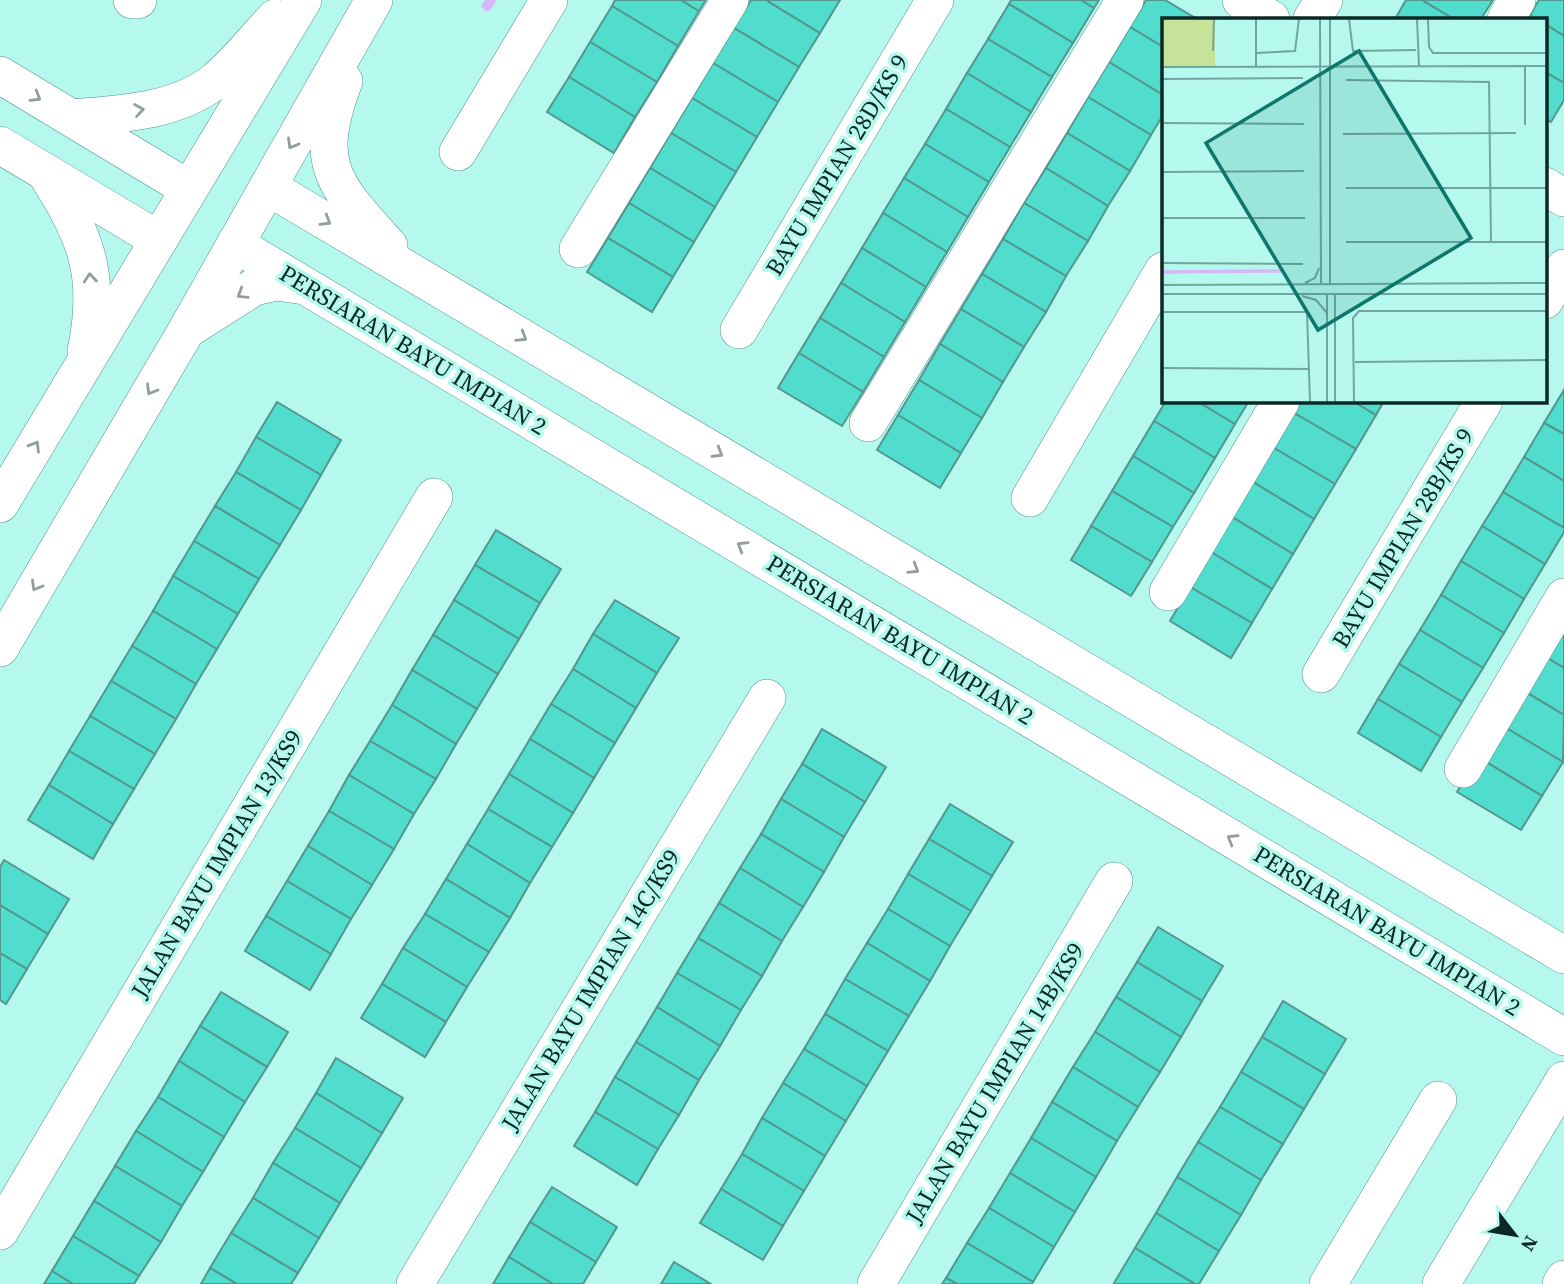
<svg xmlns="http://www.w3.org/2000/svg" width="1564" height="1284" viewBox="0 0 1564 1284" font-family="'Source Serif 4',serif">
  <rect width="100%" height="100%" fill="#b4f8ee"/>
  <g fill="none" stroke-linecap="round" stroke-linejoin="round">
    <path stroke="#d6b7fa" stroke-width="10" d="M487,6L491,0"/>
  </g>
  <g fill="#51ddce" stroke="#54968e" stroke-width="2">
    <path d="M615,0H681L699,11L678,46L612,6Z"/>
    <path d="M681,0H706L699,11Z"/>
    <path d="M751,0H766L820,33L799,67L734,28Z"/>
    <path d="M766,0H840L820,33Z"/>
    <path d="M1011,0H1081L1094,8L1073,43L1009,4Z"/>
    <path d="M1081,0H1099L1094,8Z"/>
    <path d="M1146,0H1165L1197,19H1163V47L1130,27Z"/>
    <path d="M1406,0H1422L1454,19H1395Z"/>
    <path d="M1422,0H1493L1481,19H1454Z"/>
    <path d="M1539,0H1564V36L1545,24V19H1537L1530,15Z"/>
    <path d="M1009,4L1073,43L1052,77L988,39Z"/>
    <path d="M612,6L678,46L657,82L590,42Z"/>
    <path d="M1545,24L1564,36V83L1545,72Z"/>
    <path d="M1130,27L1163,47V95L1109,62Z"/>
    <path d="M734,28L799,67L778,102L713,63Z"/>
    <path d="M988,39L1052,77L1031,112L967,73Z"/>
    <path d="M590,42L657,82L635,117L569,77Z"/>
    <path d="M1109,62L1163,95V115L1151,135L1088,97Z"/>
    <path d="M713,63L778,102L757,137L692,98Z"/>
    <path d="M1545,72L1564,83V100L1551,122L1545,119Z"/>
    <path d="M967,73L1031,112L1010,147L946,109Z"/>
    <path d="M569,77L635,117L614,153L547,112Z"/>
    <path d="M1088,97L1151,135L1130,171L1067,133Z"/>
    <path d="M692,98L757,137L736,172L671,133Z"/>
    <path d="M946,109L1010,147L989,182L925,144Z"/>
    <path d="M671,133L736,172L715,207L650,168Z"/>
    <path d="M1067,133L1130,171L1108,206L1046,168Z"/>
    <path d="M925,144L989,182L968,217L904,178Z"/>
    <path d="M650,168L715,207L694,242L629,203Z"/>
    <path d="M1046,168L1108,206L1088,241L1024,203Z"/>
    <path d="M904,178L968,217L947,252L883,213Z"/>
    <path d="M629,203L694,242L673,277L608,238Z"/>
    <path d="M1024,203L1088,241L1066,276L1003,239Z"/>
    <path d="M883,213L947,252L926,287L862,248Z"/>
    <path d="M608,238L673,277L652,312L587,272Z"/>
    <path d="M1003,239L1066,276L1046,312L982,274Z"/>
    <path d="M862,248L926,287L905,322L841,283Z"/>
    <path d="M982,274L1046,312L1024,347L961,309Z"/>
    <path d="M841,283L905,322L884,357L820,318Z"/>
    <path d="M961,309L1024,347L1003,382L940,344Z"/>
    <path d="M820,318L884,357L863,392L799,353Z"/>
    <path d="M940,344L1003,382L982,418L919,380Z"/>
    <path d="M799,353L863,392L842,426L778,388Z"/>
    <path d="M919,380L982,418L961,453L898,415Z"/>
    <path d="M1564,390V434L1544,423Z"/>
    <path d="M1166,401H1197L1235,424L1215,458L1154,421Z"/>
    <path d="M1197,401H1249L1235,424Z"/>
    <path d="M1301,401H1353L1376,415L1356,449L1294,413Z"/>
    <path d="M1353,401H1384L1376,415Z"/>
    <path d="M277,402L341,440L321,475L256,437Z"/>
    <path d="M1294,413L1356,449L1335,484L1274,448Z"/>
    <path d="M898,415L961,453L940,488L877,450Z"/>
    <path d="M1154,421L1215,458L1194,493L1133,456Z"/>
    <path d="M1544,423L1564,434V481L1524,457Z"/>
    <path d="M256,437L321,475L301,510L236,472Z"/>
    <path d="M1274,448L1335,484L1314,519L1253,482Z"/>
    <path d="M1133,456L1194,493L1173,527L1112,491Z"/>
    <path d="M1524,457L1564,481V528L1503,492Z"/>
    <path d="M236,472L301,510L280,545L215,506Z"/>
    <path d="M1253,482L1314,519L1293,554L1232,517Z"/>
    <path d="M1112,491L1173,527L1152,562L1091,526Z"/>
    <path d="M1503,492L1564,528V532L1545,564L1482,526Z"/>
    <path d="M215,506L280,545L259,579L194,541Z"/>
    <path d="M1232,517L1293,554L1272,589L1211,552Z"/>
    <path d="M1091,526L1152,562L1131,596L1071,560Z"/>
    <path d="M1482,526L1545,564L1524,599L1461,561Z"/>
    <path d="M496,530L561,569L540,603L475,565Z"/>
    <path d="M194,541L259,579L238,614L173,576Z"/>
    <path d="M1211,552L1272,589L1252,623L1190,587Z"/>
    <path d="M1461,561L1524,599L1504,633L1441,595Z"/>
    <path d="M475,565L540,603L519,639L454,600Z"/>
    <path d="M173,576L238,614L217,649L153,611Z"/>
    <path d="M1190,587L1252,623L1231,658L1170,621Z"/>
    <path d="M1441,595L1504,633L1483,668L1420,630Z"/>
    <path d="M454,600L519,639L498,674L433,635Z"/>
    <path d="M615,600L679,638L657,673L593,634Z"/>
    <path d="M153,611L217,649L196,684L132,646Z"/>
    <path d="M1564,622V668L1539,653Z"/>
    <path d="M1420,630L1483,668L1462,702L1399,664Z"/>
    <path d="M593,634L657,673L636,708L573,669Z"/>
    <path d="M433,635L498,674L477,709L412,670Z"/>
    <path d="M132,646L196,684L176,719L111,681Z"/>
    <path d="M1539,653L1564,668V715L1519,688Z"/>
    <path d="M1399,664L1462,702L1441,737L1378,699Z"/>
    <path d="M573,669L636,708L615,743L551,704Z"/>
    <path d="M412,670L477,709L456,744L392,705Z"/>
    <path d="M111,681L176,719L155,754L90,716Z"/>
    <path d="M1519,688L1564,715L1563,762L1498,723Z"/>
    <path d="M1378,699L1441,737L1421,771L1358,733Z"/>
    <path d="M551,704L615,743L594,778L530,739Z"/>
    <path d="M392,705L456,744L436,779L370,741Z"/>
    <path d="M90,716L155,754L134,789L69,751Z"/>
    <path d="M1498,723L1563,762L1542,796L1478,757Z"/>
    <path d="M822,729L886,767L865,802L802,764Z"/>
    <path d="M530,739L594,778L573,813L509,774Z"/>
    <path d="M370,741L436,779L414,814L349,775Z"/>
    <path d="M69,751L134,789L113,824L49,785Z"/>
    <path d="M1478,757L1542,796L1521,830L1457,792Z"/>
    <path d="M802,764L865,802L844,837L781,799Z"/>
    <path d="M509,774L573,813L552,847L488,809Z"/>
    <path d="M349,775L414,814L394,849L329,811Z"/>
    <path d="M49,785L113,824L93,859L28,820Z"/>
    <path d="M781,799L844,837L824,872L761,834Z"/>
    <path d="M950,804L1013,842L992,876L929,839Z"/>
    <path d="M488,809L552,847L530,883L467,844Z"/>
    <path d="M329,811L394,849L372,885L308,846Z"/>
    <path d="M761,834L824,872L803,907L740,868Z"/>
    <path d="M929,839L992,876L971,911L908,874Z"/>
    <path d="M467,844L530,883L510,918L446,879Z"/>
    <path d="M308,846L372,885L351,919L287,881Z"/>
    <path d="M4,860L69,899L48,934L0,905V867Z"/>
    <path d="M740,868L803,907L782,941L719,903Z"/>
    <path d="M908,874L971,911L950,946L888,909Z"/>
    <path d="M446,879L510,918L489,952L425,914Z"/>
    <path d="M287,881L351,919L331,954L266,916Z"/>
    <path d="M719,903L782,941L762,976L698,938Z"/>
    <path d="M0,905L48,934L27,969L0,953Z"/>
    <path d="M888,909L950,946L930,981L867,943Z"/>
    <path d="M425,914L489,952L467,987L403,948Z"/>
    <path d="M266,916L331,954L310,990L245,951Z"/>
    <path d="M1158,927L1223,966L1202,1001L1137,962Z"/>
    <path d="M698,938L762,976L741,1010L677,973Z"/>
    <path d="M867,943L930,981L909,1016L845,979Z"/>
    <path d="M403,948L467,987L446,1022L382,984Z"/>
    <path d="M0,953L27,969L6,1004L0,1000Z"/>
    <path d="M1137,962L1202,1001L1181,1037L1116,997Z"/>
    <path d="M677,973L741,1010L720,1046L657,1007Z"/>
    <path d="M845,979L909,1016L888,1051L825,1014Z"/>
    <path d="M382,984L446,1022L425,1057L361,1018Z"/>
    <path d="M221,992L288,1032L267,1067L200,1026Z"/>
    <path d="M1116,997L1181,1037L1160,1072L1095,1032Z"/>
    <path d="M1283,1001L1346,1039L1325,1074L1262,1037Z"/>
    <path d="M657,1007L720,1046L699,1080L636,1042Z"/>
    <path d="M825,1014L888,1051L867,1086L804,1049Z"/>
    <path d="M200,1026L267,1067L245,1102L179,1061Z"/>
    <path d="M1095,1032L1160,1072L1138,1107L1073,1067Z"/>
    <path d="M1262,1037L1325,1074L1304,1109L1241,1072Z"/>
    <path d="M636,1042L699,1080L679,1115L615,1077Z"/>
    <path d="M804,1049L867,1086L846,1121L783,1083Z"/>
    <path d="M336,1058L403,1098L382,1133L316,1093Z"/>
    <path d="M179,1061L245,1102L224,1137L158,1097Z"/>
    <path d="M1073,1067L1138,1107L1117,1141L1052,1102Z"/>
    <path d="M1241,1072L1304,1109L1283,1144L1220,1107Z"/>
    <path d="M615,1077L679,1115L658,1149L595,1112Z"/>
    <path d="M783,1083L846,1121L825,1156L762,1118Z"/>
    <path d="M316,1093L382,1133L361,1168L295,1128Z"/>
    <path d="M158,1097L224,1137L203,1172L136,1131Z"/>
    <path d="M1052,1102L1117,1141L1096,1177L1031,1138Z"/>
    <path d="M1220,1107L1283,1144L1261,1180L1198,1142Z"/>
    <path d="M595,1112L658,1149L637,1185L574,1146Z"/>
    <path d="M762,1118L825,1156L804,1191L742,1154Z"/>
    <path d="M295,1128L361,1168L340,1203L273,1163Z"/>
    <path d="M136,1131L203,1172L182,1206L115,1166Z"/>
    <path d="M1031,1138L1096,1177L1075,1212L1010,1173Z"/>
    <path d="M1198,1142L1261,1180L1241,1215L1177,1177Z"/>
    <path d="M742,1154L804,1191L783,1226L721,1189Z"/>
    <path d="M273,1163L340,1203L319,1238L253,1198Z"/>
    <path d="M115,1166L182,1206L161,1242L94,1201Z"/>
    <path d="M1010,1173L1075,1212L1054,1247L989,1208Z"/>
    <path d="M1177,1177L1241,1215L1219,1251L1156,1213Z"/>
    <path d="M552,1187L617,1227L596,1262L530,1222Z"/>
    <path d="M721,1189L783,1226L763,1260L700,1223Z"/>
    <path d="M253,1198L319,1238L298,1273L231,1233Z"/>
    <path d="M94,1201L161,1242L139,1276L73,1236Z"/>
    <path d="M989,1208L1054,1247L1033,1282L967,1243Z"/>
    <path d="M1156,1213L1219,1251L1199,1284H1195L1135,1248Z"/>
    <path d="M530,1222L596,1262L583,1284H553L509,1257Z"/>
    <path d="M231,1233L298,1273L291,1284H237L210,1268Z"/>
    <path d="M73,1236L139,1276L134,1284H73L52,1271Z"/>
    <path d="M967,1243L1033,1282L1032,1284H957L946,1278Z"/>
    <path d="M1135,1248L1195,1284H1116L1114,1283Z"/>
    <path d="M509,1257L553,1284H493Z"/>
    <path d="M674,1262L711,1284H661Z"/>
    <path d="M210,1268L237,1284H201Z"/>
    <path d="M52,1271L73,1284H44Z"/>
    <path d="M946,1278L957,1284H942Z"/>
  </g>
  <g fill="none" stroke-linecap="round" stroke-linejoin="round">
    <defs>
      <g id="minor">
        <path d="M132,0H138"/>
        <path d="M1241,0L1271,19"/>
        <path d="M1312,19L1324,0"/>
        <path d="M1506,19L1517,0"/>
        <path d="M0,75L189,189"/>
        <path d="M344,81C312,165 333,184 389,246"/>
        <path d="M72,118C120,114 176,112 215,81C237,63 255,39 275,18"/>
        <path d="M0,145L159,240"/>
        <path d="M458,152L549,0"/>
        <path d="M45,172C86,236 102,275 86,351"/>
        <path d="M1545,186L1564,198"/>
        <path d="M268,187L1564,955"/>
        <path d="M235,244L1564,1037"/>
        <path d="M578,249L730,0"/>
        <path d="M1545,300L1564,268"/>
        <path d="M193,326L254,287L277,282L305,286"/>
        <path d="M739,330L935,0"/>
        <path d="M868,423L1125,0"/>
        <path d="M1030,498L1163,271"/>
        <path d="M0,504L303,0"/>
        <path d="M1168,592L1281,401"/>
        <path d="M0,648L186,331L374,0"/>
        <path d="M1321,674L1484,401"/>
        <path d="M1463,769L1564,597"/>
        <path d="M0,1231L434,497"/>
        <path d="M415,1284L767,698"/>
        <path d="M876,1284L1114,881"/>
        <path d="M1328,1284L1438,1100"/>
        <path d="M1441,1284L1564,1080"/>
        <path d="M1561,1284L1564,1279"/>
      </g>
    </defs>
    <use href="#minor" stroke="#52948c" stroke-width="38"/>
    <use href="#minor" stroke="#fff" stroke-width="37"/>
  </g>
  <defs><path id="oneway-chevron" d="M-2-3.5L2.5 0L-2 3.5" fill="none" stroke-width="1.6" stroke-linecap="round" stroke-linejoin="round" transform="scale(1.75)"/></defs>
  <g stroke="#929e9d">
    <use href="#oneway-chevron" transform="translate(36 97) rotate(31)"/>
    <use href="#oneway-chevron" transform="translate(139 110) rotate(-9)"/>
    <use href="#oneway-chevron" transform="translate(292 144) rotate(120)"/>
    <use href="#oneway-chevron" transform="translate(326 221) rotate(31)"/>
    <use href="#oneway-chevron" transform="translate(90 278) rotate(-95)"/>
    <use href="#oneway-chevron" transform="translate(242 294) rotate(148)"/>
    <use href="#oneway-chevron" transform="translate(522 337) rotate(31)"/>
    <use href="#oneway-chevron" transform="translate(151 390) rotate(120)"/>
    <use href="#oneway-chevron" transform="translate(35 446) rotate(-59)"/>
    <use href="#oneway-chevron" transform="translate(718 453) rotate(31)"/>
    <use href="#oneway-chevron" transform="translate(742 546) rotate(-149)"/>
    <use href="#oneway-chevron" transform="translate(914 569) rotate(31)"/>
    <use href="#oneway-chevron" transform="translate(36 586) rotate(120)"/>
    <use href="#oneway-chevron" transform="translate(1232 839) rotate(-149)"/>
  </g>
  <g text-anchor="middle" stroke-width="7" stroke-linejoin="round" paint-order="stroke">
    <g font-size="24" fill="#0c2825" stroke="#b4f8ee">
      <text transform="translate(837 165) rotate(-59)" y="8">BAYU IMPIAN 28D/KS 9</text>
      <text transform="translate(413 350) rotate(31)" y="8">PERSIARAN BAYU IMPIAN 2</text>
      <text transform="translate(1403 538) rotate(-59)" y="8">BAYU IMPIAN 28B/KS 9</text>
      <text transform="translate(900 640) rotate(31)" y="8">PERSIARAN BAYU IMPIAN 2</text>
      <text transform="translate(217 864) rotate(-59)" y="8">JALAN BAYU IMPIAN 13/KS9</text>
      <text transform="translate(1387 931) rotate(31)" y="8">PERSIARAN BAYU IMPIAN 2</text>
      <text transform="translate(591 990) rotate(-59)" y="8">JALAN BAYU IMPIAN 14C/KS9</text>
      <text transform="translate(995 1083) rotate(-59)" y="8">JALAN BAYU IMPIAN 14B/KS9</text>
    </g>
  </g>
  <g transform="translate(1162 18)">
    <rect width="385" height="385" fill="#b4f8ee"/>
    <path d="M0,1H53V49H0Z" fill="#c7e299"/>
    <path fill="none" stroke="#d6b7fa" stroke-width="3.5" d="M0,254L122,253"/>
    <path fill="none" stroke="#71a59e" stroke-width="2" d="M94,1V49M158,1L159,267M168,1V266M187,1L191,33L254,32M255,1L257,48M266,1L267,29L271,35H385M51,33L52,1M94,35L133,33L137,1M363,48V107M0,49L385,48M0,61L141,60M184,62L327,64L329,223M0,105L142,106M181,116L354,115M0,154L142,153M184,170H385M0,200H143M184,224H385M0,245L141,246M143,265L153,260L157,250M0,267L385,265M0,276H385M165,276V384M173,276V384M140,278L154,282L165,295M0,294H145L148,384M193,344L385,342M0,350L148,351M192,384L191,300L197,293H385"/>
    <path fill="#0f766e" fill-opacity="0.15" stroke="#0f766e" stroke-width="3.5" d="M197,33L309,220L156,312L44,125Z"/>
    <rect width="385" height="385" fill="none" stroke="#0c2825" stroke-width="3.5"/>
  </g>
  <g transform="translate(1515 1235) rotate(121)" stroke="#b4f8ee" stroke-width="5" paint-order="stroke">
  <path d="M0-5L12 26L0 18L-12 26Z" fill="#0c2825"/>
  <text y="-10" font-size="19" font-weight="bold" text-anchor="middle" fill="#0c2825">N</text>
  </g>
</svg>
